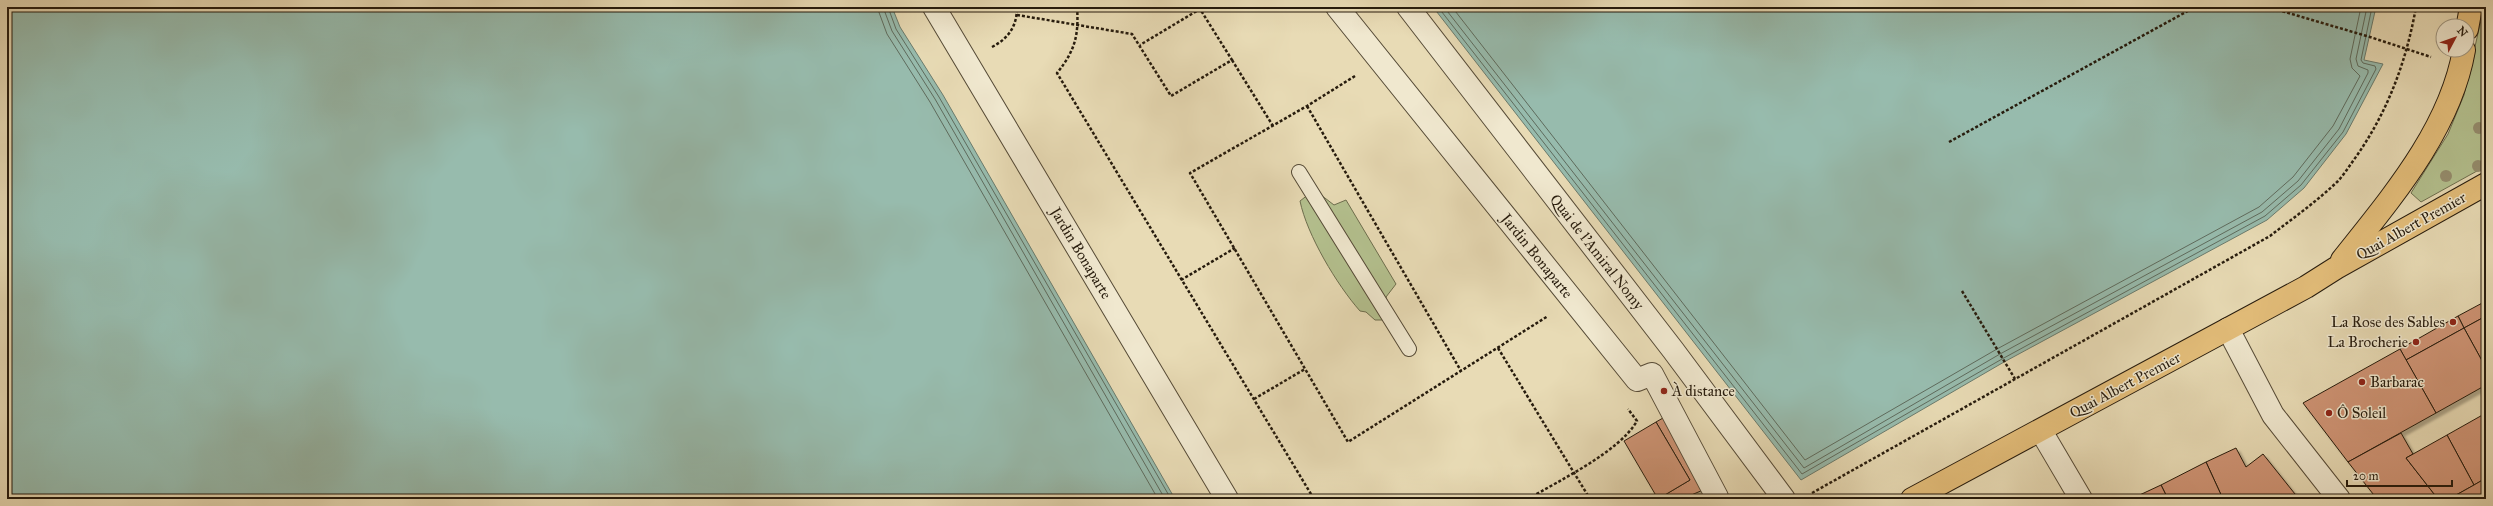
<svg xmlns="http://www.w3.org/2000/svg" width="2493" height="506" viewBox="0 0 2493 506" font-family="'IM FELL Great Primer',serif">
  <defs>
    <filter id="shadow"><feDropShadow dx="3.5" dy="3.5" stdDeviation="1" flood-color="#0004"/></filter>
  </defs>
  <rect width="100%" height="100%" fill="#e8dbb5"/>
  <filter id="stains"><feTurbulence type="fractalNoise" baseFrequency=".005" numOctaves="4"/><feColorMatrix values="0 0 0 0 .2 0 0 0 0 .09 0 0 0 0 .02 0 0 0 .5 -.17"/></filter>
  <radialGradient id="worn" r=".72"><stop offset=".6" stop-color="#630" stop-opacity="0"/><stop offset="1" stop-color="#630" stop-opacity=".3"/></radialGradient>
  <g fill="#b4c18f" stroke="#6d6e4e">
    <path d="M2484,7L2486,166L2421,202L2411,193L2448,134L2464,95Z"/>
    <path d="M1309,194L1321,195L1334,205L1346,200L1396,284L1386,297L1391,313L1384,320H1375L1366,312L1360,311C1337,285 1307,235 1300,201Z"/>
  </g>
  <g fill="#97bbad" stroke="#6a7b6d">
    <path d="M7,7H892L900,27L943,95L1175,499H7Z"/>
    <path d="M1433,7H2376L2364,60L2383,64L2346,134L2304,188L2267,220L2004,362L1801,480Z"/>
  </g>
  <g fill="none" stroke-linecap="round" stroke-linejoin="round">
    <g stroke="#5e6b5d" stroke-width="1">
      <path d="M877,7L887,34L930,102L1158,499"/>
      <path d="M883,7L892,31L935,99L1165,499"/>
      <path d="M888,7L896,29L939,97L1171,499"/>
      <path d="M1438,7L1802,474L2002,359L2265,216L2301,185L2343,132L2376,69L2375,66L2363,63L2361,60L2372,7"/>
      <path d="M1444,7L1804,468L2000,354L2262,212L2298,181L2339,129L2368,73V70L2358,66L2356,59L2367,7"/>
      <path d="M1452,7L1805,460L1997,349L2259,207L2293,177L2333,126L2360,76L2352,68L2350,59L2361,7"/>
    </g>
  </g>
  <g fill="#cf9474" stroke="#261b0d" filter="url(#shadow)">
    <path d="M2486,301V316L2464,328L2458,316Z"/>
    <path d="M2458,316L2464,328L2406,360L2400,349Z"/>
    <path d="M2486,316V368L2464,328Z"/>
    <path d="M2464,328L2486,368V385L2436,413L2406,360Z"/>
    <path d="M2400,349L2436,413L2348,462L2303,403Z"/>
    <path d="M2486,413V478L2474,485L2447,435Z"/>
    <path d="M1670,414L1710,487L1682,499H1658L1690,480L1656,422Z"/>
    <path d="M1656,422L1690,480L1658,499L1624,441Z"/>
    <path d="M2401,433L2413,454L2406,458L2438,499H2377L2348,462Z"/>
    <path d="M2447,435L2474,485L2449,499H2438L2406,458Z"/>
    <path d="M2236,448L2246,467L2263,454L2299,499H2223L2206,462Z"/>
    <path d="M2206,462L2223,499H2168L2161,485Z"/>
    <path d="M2486,478V499H2449L2474,485Z"/>
    <path d="M2161,485L2168,499H2131Z"/>
  </g>
  <g fill="none" stroke-linecap="round" stroke-linejoin="round">
    <defs>
      <path id="lane" d="M1299,172L1409,349"/>
      <g id="street">
        <path d="M934,7L1227,499"/>
        <path d="M1337,7L1637,380L1652,374L1717,497L1714,499"/>
        <path d="M1408,7L1673,350L1784,499"/>
        <path d="M2228,329L2273,415L2339,499"/>
        <path d="M2041,431L2081,499"/>
      </g>
      <g id="primary">
        <path d="M2467,29L2471,7"/>
        <path d="M2342,260C2391,198 2450,130 2464,50"/>
        <path d="M1912,499L2306,287L2336,268L2486,184"/>
      </g>
    </defs>
    <use href="#lane" stroke="#564b37" stroke-width="16"/>
    <use href="#street" stroke="#564b37" stroke-width="24"/>
    <use href="#primary" stroke="#261b0d" stroke-width="24"/>
    <g stroke="#261b0d" stroke-width="2.5" stroke-dasharray="3 2" stroke-linecap="butt">
      <path d="M1077,7C1079,35 1075,51 1057,73L1314,499"/>
      <path d="M2268,7L2370,37L2431,57"/>
      <path d="M1017,15L1132,34L1171,96L1232,60L1200,9L1140,45"/>
      <path d="M992,47C1009,38 1017,26 1017,7"/>
      <path d="M1232,60L1273,126"/>
      <path d="M1355,76L1307,106L1190,173L1348,442L1548,316"/>
      <path d="M1307,106L1461,371"/>
      <path d="M1949,142L2195,7"/>
      <path d="M1181,280L1235,248"/>
      <path d="M1962,291L2015,379"/>
      <path d="M1498,348L1590,499"/>
      <path d="M1254,399L1305,369"/>
      <path d="M1812,493L2270,236C2292,219 2316,202 2337,182C2343,176 2348,168 2353,161C2387,114 2406,63 2416,7"/>
      <path d="M1528,499C1560,480 1619,452 1637,421L1628,409"/>
    </g>
    <use href="#lane" stroke="#f0e8cf" stroke-width="14"/>
    <use href="#street" stroke="#f0e8cf" stroke-width="22"/>
    <use href="#primary" stroke="#e4be7a" stroke-width="22"/>
  </g>
  <g fill="#958d6e">
    <circle cx="2479" cy="128" r="6"/>
    <circle cx="2478" cy="166" r="6"/>
    <circle cx="2446" cy="176" r="6"/>
  </g>
  <g fill="#8f2418" stroke="#f0e8cf" stroke-width="1.5">
    <circle cx="2453" cy="322" r="4"/>
    <circle cx="2416" cy="342" r="4"/>
    <circle cx="2362" cy="382" r="4"/>
    <circle cx="1664" cy="391" r="4"/>
    <circle cx="2329" cy="413" r="4"/>
  </g>
  <g text-anchor="middle" stroke-width="3" stroke-linejoin="round" paint-order="stroke">
    <g font-size="15" fill="#261b0d" stroke="#f0e8cf">
      <text transform="translate(2411 226) rotate(-29)" y="5">Quai Albert Premier</text>
      <text transform="translate(1597 252) rotate(52)" y="5">Quai de l'Amiral Nomy</text>
      <text transform="translate(1081 253) rotate(59)" y="5">Jardin Bonaparte</text>
      <text transform="translate(1537 256) rotate(51)" y="5">Jardin Bonaparte</text>
      <text transform="translate(2125 385) rotate(-28)" y="5">Quai Albert Premier</text>
    </g>
    <g font-size="15" fill="#261b0d" stroke="#f0e8cf" text-anchor="start">
      <text x="2445" y="327" text-anchor="end">La Rose des Sables</text>
      <text x="2408" y="347" text-anchor="end">La Brocherie</text>
      <text x="2370" y="387">Barbarac</text>
      <text x="1672" y="396">À distance</text>
      <text x="2337" y="418">Ô Soleil</text>
    </g>
  </g>
  <rect width="2493" height="506" fill="none" stroke="#e8dbb5" stroke-width="24"/>
  <rect x="8" y="8" width="2477" height="490" fill="none" stroke="#261b0d" stroke-width="2"/>
  <rect x="12" y="12" width="2469" height="482" fill="none" stroke="#261b0d"/>
  <g transform="translate(2455 38) rotate(49)"><circle r="19" fill="#f0e8cf" stroke="#9f9681"/>
  <path d="M0-3L7 15L0 10L-7 15Z" fill="#8f2418"/>
  <text y="-6" font-size="11" font-weight="bold" text-anchor="middle" fill="#261b0d">N</text>
  </g>
  <path d="M2347 480v6h105v-6" fill="none" stroke="#261b0d" stroke-width="2"/>
  <text x="2353" y="480" font-size="12" fill="#261b0d" stroke="#f0e8cf" stroke-width="3" paint-order="stroke">20 m</text>
  <rect width="100%" height="100%" filter="url(#stains)"/>
  <rect width="100%" height="100%" fill="url(#worn)"/>
</svg>
